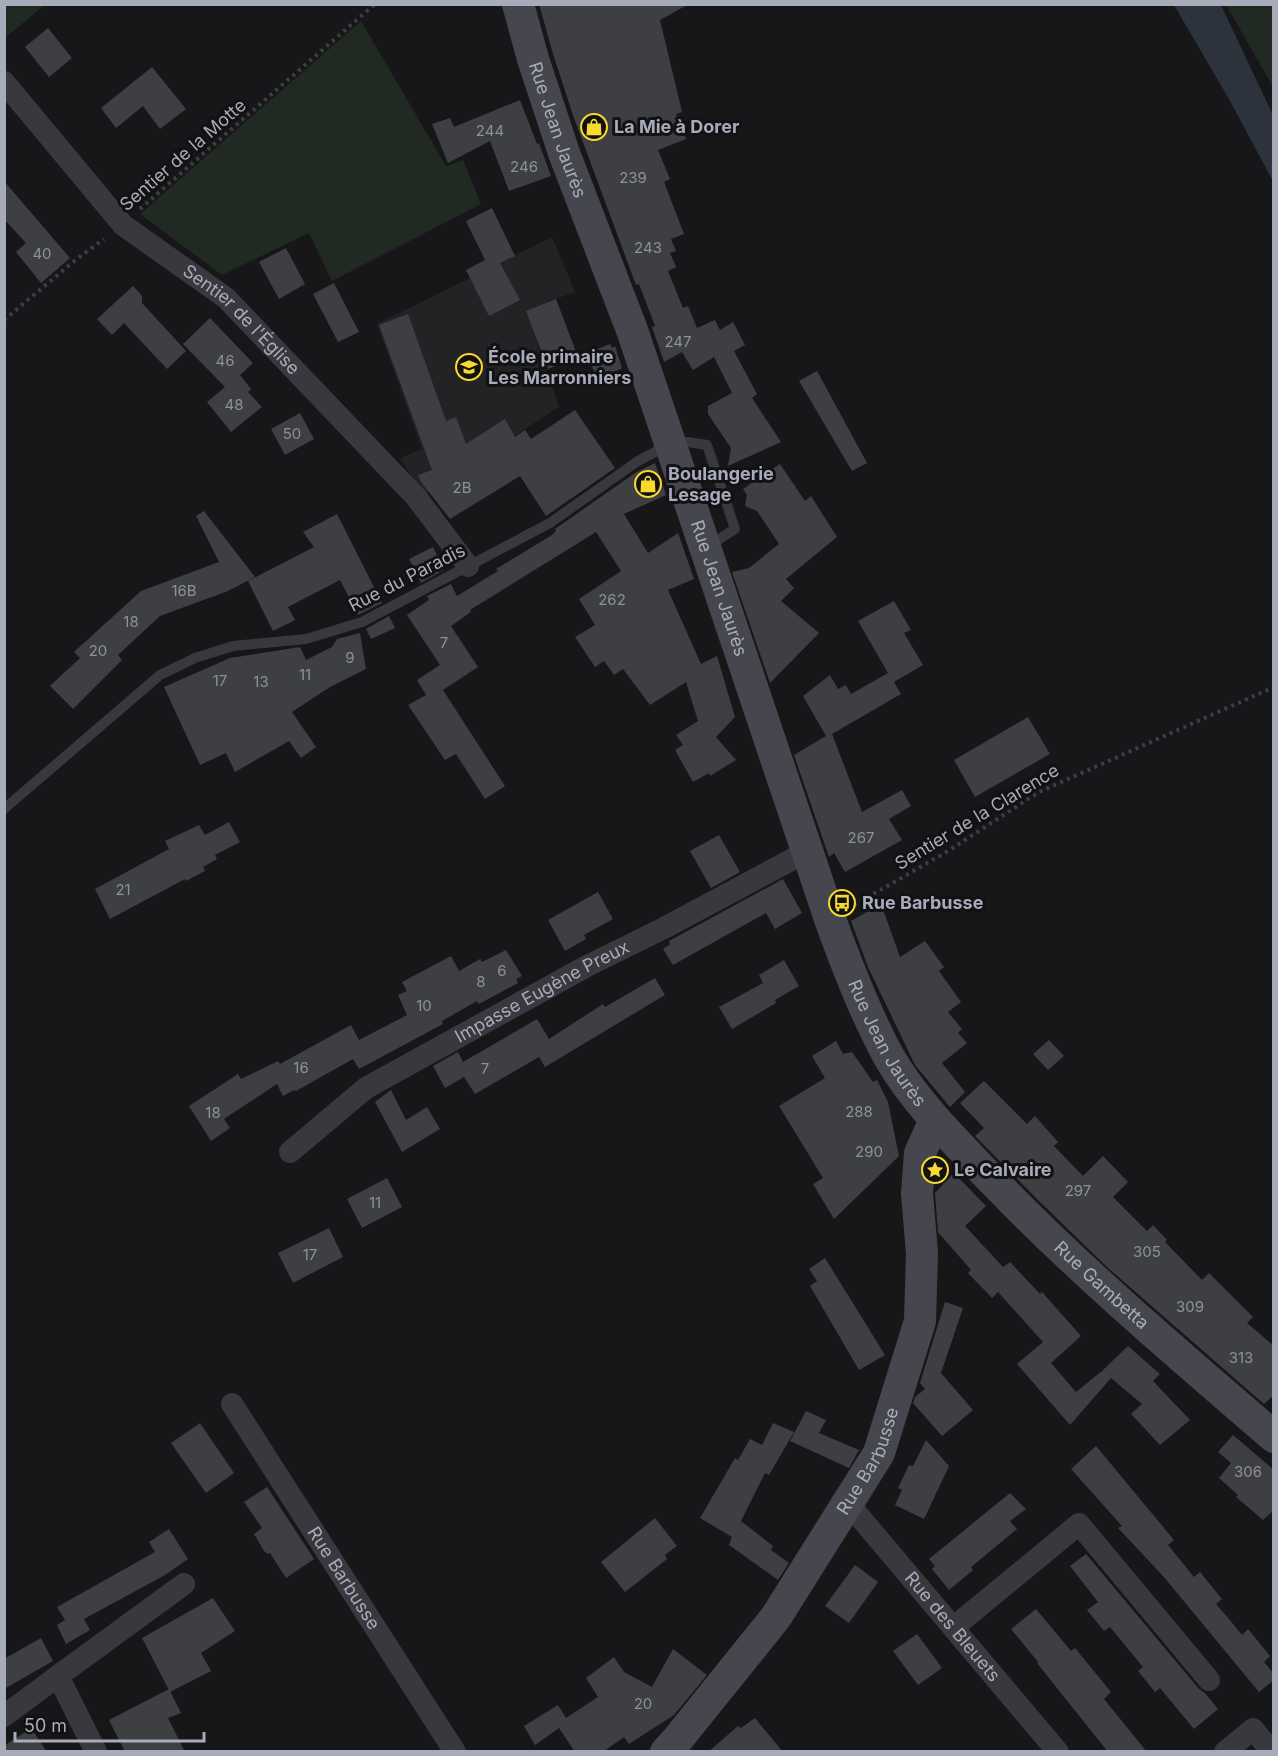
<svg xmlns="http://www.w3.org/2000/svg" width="1278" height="1756" viewBox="0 0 1278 1756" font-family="Inter,sans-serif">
  <rect width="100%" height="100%" fill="#171719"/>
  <path fill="#232326" d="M552,237L575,292L542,304L547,320L532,327L559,407L423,495L400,458L422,449L377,324Z"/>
  <g fill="#212923">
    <path d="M5,4H44V5L5,38Z"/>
    <path d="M1226,5H1273V87Z"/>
    <path d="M361,21L446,166L463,160L481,204L332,281L309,233L222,275L140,214Z"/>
  </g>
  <path fill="#2c333d" d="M1174,5H1221L1273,115V181L1229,99Z"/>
  <g fill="#3e3f43">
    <path d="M539,4H689L660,20L682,112L676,114L686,139L658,150L670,179L664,182L684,234L671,239L676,251L670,253L676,267L668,271L683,308L688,306L697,328L715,320L720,330L733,322L745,345L734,351L757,394L752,398L781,442L728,466L731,448L708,414V406L732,393L714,357L693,370L682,352L664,362L652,327L655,326L639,284L636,285L626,258L574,118L553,54Z"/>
    <path d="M48,28L72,58L49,77L25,47Z"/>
    <path d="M152,67L186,109L160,129L143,106L116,128L101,108Z"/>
    <path d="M520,100L537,144L539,143L551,176L509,191L490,141L448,163L432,124L450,118L454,127Z"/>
    <path d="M4,181L70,258L41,283L16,252L26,243L4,219Z"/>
    <path d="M492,208L515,256L500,263L520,300L489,316L466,270L485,260L466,221Z"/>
    <path d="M286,248L305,284L279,299L259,262Z"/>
    <path d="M334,283L359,332L338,342L313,294Z"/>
    <path d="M133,286L142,296V303L186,351L167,369L124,323L112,335L97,319Z"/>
    <path d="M556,299L578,357L548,369L526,311Z"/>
    <path d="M408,314L446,421L456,417L466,444L505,419L515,437L525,430L531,439L575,410L615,468L546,516L520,476L450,519L421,482L418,475L432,470L379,325Z"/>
    <path d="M210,318L253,363L240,375L251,389L248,392L262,407L231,432L207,402L225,387L183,344Z"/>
    <path d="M610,344L612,348L615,346L622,368L598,382L587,353Z"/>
    <path d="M817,371L867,463L852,471L799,381Z"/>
    <path d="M300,413L314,439L285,455L271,429Z"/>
    <path d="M655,463L666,495L624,514L648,553L678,533L694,579L668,590L701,664L717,656L735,717L716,737L736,760L710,776L709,773L693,782L675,750L683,745L676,735L698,721L686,682L650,705L623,669L614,675L604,661L595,667L575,637L595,625L579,599L621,571L596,532L470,610L471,612L451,626L478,667L443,690L505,786L485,799L456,754L445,760L408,705L426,695L417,680L440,665L407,615L429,600L427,596L451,584L457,596L498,571L496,569L552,535L556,531L555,529L635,473Z"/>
    <path d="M780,464L805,501L811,496L837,537L786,579L794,588L781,601L819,633L770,683L732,572L749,568L779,544L757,511L745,506L747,495L743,489Z"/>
    <path d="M204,511L255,577L228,591L160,616L118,655L122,660L73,709L50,686L80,658L74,652L141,591L219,562L196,516Z"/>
    <path d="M337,514L382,603L358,615L340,580L288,607L295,620L273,631L248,581L314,547L303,532Z"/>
    <path d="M433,547L444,570L421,583L409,559Z"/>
    <path d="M894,601L911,630L904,633L923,665L894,682L901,694L832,734L862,812L902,790L911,806L889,819L902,840L845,872L834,853L829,857L794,755L826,736L803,696L830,675L838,689L846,685L851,694L888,673L858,621Z"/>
    <path d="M389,616L395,628L371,639L366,629Z"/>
    <path d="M360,633L366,669L330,687L292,712L316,747L301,758L289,741L235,772L226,753L200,765L164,687L230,658L300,647L306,660L332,647L337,639Z"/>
    <path d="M1028,717L1050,754L975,797L954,760Z"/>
    <path d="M229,822L240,842L215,855L217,859L203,867L205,871L186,881L185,879L110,919L95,889L169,849L165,841L199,825L205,835Z"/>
    <path d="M719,835L740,872L711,888L690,851Z"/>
    <path d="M783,879L802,913L775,929L766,913L673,965L663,949L670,944L669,941Z"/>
    <path d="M598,892L613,919L584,935L586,939L565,951L548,920Z"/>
    <path d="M881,904L900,957L925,941L944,967L939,971L961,1002L948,1012L962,1029L958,1033L967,1043L942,1063L965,1092L950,1107L915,1065L868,967L851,921Z"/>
    <path d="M506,950L522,976L516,979L518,983L479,1004L477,1001L442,1021L443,1024L359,1069L353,1059L296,1091L294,1090L283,1096L277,1084L224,1119L230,1128L211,1141L189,1106L238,1074L241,1079L278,1061L280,1064L351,1025L359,1040L407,1015L398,995L407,991L402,982L451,956L459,971L480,959L482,962Z"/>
    <path d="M784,960L799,986L775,1000L776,1003L732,1029L719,1007L763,983L759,975Z"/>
    <path d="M655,978L665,995L545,1067L539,1057L475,1094L464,1077L445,1088L433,1066L458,1052L463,1062L537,1019L549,1039L603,1004L605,1007Z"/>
    <path d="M1049,1040L1064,1056L1048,1070L1033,1054Z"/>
    <path d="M836,1041L843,1054L852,1052L873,1082L877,1080L888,1102L899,1156L834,1219L813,1184L823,1178L779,1106L825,1078L812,1056Z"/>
    <path d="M984,1081L1027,1124L1035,1116L1058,1142L1054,1146L1083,1176L1103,1156L1128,1182L1113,1197L1147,1231L1153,1225L1167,1240L1165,1242L1202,1280L1209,1273L1253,1317L1247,1323L1274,1346V1395L1264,1404L1108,1268L1038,1200L975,1136L984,1128L960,1103Z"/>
    <path d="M391,1090L406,1120L427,1107L440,1129L402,1152L375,1102Z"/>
    <path d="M954,1173L986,1206L965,1226L1003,1267L1010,1262L1040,1294L1042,1292L1081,1336L1051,1363L1076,1392L1102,1371L1128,1346L1160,1374L1153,1381L1190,1420L1160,1445L1131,1414L1142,1404L1111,1378L1070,1425L1017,1364L1043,1342L998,1292L992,1298L968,1273L971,1270L938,1232L935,1193Z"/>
    <path d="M387,1178L402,1207L362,1228L347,1199Z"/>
    <path d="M329,1228L343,1257L293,1283L278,1253Z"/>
    <path d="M825,1258L885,1355L859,1370L810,1286L817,1281L809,1269Z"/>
    <path d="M945,1302L963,1308L941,1373L973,1410L942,1436L913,1403L915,1397L925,1389L920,1383Z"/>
    <path d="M806,1411L826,1420L819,1433L859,1450L849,1468L790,1441Z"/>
    <path d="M200,1423L234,1473L206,1493L171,1443Z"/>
    <path d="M773,1423L794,1432L769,1475L765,1473L741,1521L773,1546L771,1550L789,1563L778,1580L729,1545L732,1537L700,1518L735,1458L738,1460L750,1439L762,1445Z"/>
    <path d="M1233,1435L1274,1470V1510L1263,1520L1236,1497L1238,1495L1219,1478L1231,1463L1218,1452Z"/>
    <path d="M926,1440L949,1466L924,1519L895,1505L902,1490L898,1488L909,1465L913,1466Z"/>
    <path d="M1096,1446L1174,1540L1168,1545L1194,1577L1200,1572L1222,1599L1216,1604L1229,1619L1242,1635L1248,1629L1270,1656L1264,1662L1274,1674V1680L1259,1692L1163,1576L1118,1528L1122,1526L1071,1469Z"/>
    <path d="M267,1487L314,1559L286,1578L270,1553L268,1554L264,1551L254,1534L262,1528L244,1502Z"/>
    <path d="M1010,1493L1026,1509L1010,1521L1017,1529L971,1567L973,1570L949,1590L932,1569L935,1566L929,1559Z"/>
    <path d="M655,1518L677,1546L665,1555L667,1559L625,1592L601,1562Z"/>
    <path d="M169,1529L188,1559L165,1575L84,1619L90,1630L66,1644L57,1625L65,1620L57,1607L155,1552L149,1542Z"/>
    <path d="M1086,1554L1199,1689L1205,1693L1218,1709L1194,1729L1160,1688L1155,1692L1138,1671L1143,1667L1110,1627L1104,1631L1087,1610L1098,1602L1070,1566Z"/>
    <path d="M855,1565L878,1582L849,1623L825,1606Z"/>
    <path d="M213,1598L235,1631L201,1653L211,1671L170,1692L142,1638Z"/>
    <path d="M1036,1609L1071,1651L1075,1648L1111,1692L1104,1699L1147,1752H1108L1037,1663L1038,1662L1011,1629Z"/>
    <path d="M917,1634L942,1668L918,1685L893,1651Z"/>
    <path d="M41,1638L53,1661L4,1689V1659Z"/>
    <path d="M673,1649L707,1675L674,1715L629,1744L624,1737L603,1752H575L559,1728L535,1745L524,1726L558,1705L566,1718L598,1697L586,1678L614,1657L624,1672L652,1687Z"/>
    <path d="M169,1689L181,1713L168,1718L185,1752H125L109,1720Z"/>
    <path d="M755,1718L783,1752H708L738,1726L741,1728Z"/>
    <path d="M31,1728L47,1752H4V1746Z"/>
  </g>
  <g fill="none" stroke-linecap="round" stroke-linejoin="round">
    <g stroke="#3e3e45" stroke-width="4" stroke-dasharray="3 4.5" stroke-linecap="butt">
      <path d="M140,209L375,4"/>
      <path d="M4,320L78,258L104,239"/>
      <path d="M854,905L945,853L1039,792L1274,687"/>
    </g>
    <path stroke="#38383e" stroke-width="10" d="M4,809L160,675L195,658L233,646L306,639L362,622L550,523L638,461L657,451L669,445L688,442L707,445L735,529L708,546"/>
    <g stroke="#38383e" stroke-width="22">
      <path id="s1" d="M4,82L123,225L226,298L416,497L468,566"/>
      <path id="s2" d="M290,1152L366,1088L587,966L664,928L808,851"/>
      <path id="s3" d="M232,1404L455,1752"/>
      <path id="s4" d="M848,1503L1058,1752"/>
      <path d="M954,1627L1079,1524L1209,1680"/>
      <path d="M4,1716L58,1676"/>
      <path d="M96,1752L58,1676L184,1584"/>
      <path d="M1225,1752L1253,1729L1272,1752"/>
    </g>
    <g stroke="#46464e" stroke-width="32">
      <path id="s5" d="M518,4L533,59L564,153L632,330L830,919C847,966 865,1013 889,1057C916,1104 957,1143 994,1182C1082,1273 1178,1354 1274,1437"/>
      <path id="s6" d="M666,1752L677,1740L776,1617L879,1453L920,1321L922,1253L917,1193L920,1153L930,1131L937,1123"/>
    </g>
  </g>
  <defs>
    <symbol id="shop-ring" viewBox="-11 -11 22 22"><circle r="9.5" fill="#121214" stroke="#f7d930" stroke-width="1.5"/><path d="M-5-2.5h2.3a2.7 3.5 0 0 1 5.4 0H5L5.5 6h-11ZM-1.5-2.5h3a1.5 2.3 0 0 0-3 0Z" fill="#f7d930"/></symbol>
    <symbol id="school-ring" viewBox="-11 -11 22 22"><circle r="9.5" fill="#121214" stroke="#f7d930" stroke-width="1.5"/><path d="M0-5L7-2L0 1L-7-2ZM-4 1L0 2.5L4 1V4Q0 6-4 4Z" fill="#f7d930"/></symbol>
    <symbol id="bus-ring" viewBox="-11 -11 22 22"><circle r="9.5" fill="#121214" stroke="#f7d930" stroke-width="1.5"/><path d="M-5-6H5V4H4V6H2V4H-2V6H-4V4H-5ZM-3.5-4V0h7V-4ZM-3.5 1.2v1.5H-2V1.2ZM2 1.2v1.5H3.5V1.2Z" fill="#f7d930"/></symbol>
    <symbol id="sight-ring" viewBox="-11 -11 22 22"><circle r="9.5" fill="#121214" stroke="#f7d930" stroke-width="1.5"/><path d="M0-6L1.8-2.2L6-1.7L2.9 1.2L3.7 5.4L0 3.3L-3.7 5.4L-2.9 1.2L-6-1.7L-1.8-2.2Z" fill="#f7d930"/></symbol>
  </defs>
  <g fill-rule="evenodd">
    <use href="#shop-ring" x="579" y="112" width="30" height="30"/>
    <use href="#school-ring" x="454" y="352" width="30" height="30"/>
    <use href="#shop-ring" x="633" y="469" width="30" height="30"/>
    <use href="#bus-ring" x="827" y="888" width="30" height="30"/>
    <use href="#sight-ring" x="920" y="1155" width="30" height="30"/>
  </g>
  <g text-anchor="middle" stroke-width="6" stroke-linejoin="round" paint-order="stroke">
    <g font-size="15" fill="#8e909c">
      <text x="490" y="136">244</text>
      <text x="524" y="172">246</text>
      <text x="633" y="183">239</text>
      <text x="648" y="253">243</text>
      <text x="42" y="259">40</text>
      <text x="678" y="347">247</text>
      <text x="225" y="366">46</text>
      <text x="234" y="410">48</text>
      <text x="292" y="439">50</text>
      <text x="462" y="493">2B</text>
      <text x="184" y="596">16B</text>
      <text x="612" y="605">262</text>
      <text x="131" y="627">18</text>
      <text x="444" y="648">7</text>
      <text x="98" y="656">20</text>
      <text x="350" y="663">9</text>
      <text x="305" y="680">11</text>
      <text x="220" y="686">17</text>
      <text x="261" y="687">13</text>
      <text x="861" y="843">267</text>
      <text x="123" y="895">21</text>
      <text x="502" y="976">6</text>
      <text x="481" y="987">8</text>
      <text x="424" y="1011">10</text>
      <text x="301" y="1073">16</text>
      <text x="485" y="1074">7</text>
      <text x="859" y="1117">288</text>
      <text x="213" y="1118">18</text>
      <text x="869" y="1157">290</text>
      <text x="1078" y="1196">297</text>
      <text x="375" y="1208">11</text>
      <text x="1147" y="1257">305</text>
      <text x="310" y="1260">17</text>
      <text x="1190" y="1312">309</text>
      <text x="1241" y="1363">313</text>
      <text x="1248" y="1477">306</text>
      <text x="643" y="1709">20</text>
    </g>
    <g font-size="18" font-weight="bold" fill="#a8abb9" stroke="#121214" text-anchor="start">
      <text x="614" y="133">La Mie à Dorer</text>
      <text x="488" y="363">École primaire<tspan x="488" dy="21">Les Marronniers</tspan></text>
      <text x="668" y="480">Boulangerie<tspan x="668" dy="21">Lesage</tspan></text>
      <text x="862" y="909">Rue Barbusse</text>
      <text x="954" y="1176">Le Calvaire</text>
    </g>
    <g font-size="18" fill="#a8abb9" stroke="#121214">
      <text dy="6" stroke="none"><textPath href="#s5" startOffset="132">Rue Jean Jaurès</textPath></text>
      <text transform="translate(183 155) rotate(-41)" y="6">Sentier de la Motte</text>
      <text dy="6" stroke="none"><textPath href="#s1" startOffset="338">Sentier de l'Église</textPath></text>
      <text transform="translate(407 578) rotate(-27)" y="6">Rue du Paradis</text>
      <text dy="6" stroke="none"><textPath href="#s5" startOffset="618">Rue Jean Jaurès</textPath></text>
      <text transform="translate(977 817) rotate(-31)" y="6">Sentier de la Clarence</text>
      <text dy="6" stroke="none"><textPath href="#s2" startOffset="300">Impasse Eugène Preux</textPath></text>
      <text dy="6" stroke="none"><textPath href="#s5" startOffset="1104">Rue Jean Jaurès</textPath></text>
      <text dy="6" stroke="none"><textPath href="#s5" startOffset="1430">Rue Gambetta</textPath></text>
      <text dy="6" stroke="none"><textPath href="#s6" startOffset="356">Rue Barbusse</textPath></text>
      <text dy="6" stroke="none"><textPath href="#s3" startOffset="207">Rue Barbusse</textPath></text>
      <text dy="6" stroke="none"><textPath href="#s4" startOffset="162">Rue des Bleuets</textPath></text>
    </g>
  </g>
  <rect width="1278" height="1756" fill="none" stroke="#a8abb9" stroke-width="12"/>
  <path d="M15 1732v9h189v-9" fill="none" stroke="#a8abb9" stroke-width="3"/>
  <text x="24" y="1732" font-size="18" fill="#a8abb9" stroke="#121214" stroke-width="4.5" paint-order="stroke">50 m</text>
</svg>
